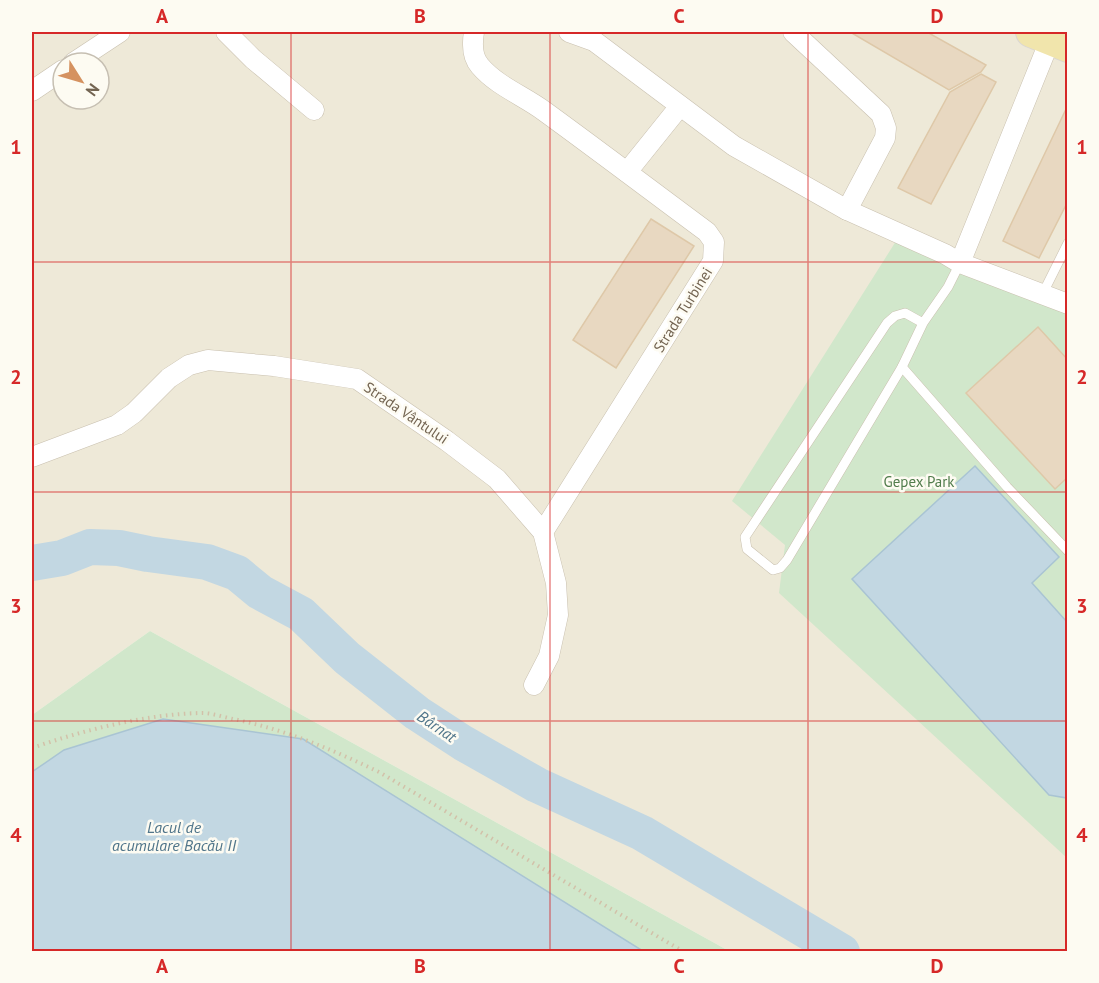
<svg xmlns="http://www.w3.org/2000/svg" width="1099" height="983" viewBox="0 0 1099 983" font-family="'PT Sans',sans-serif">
  <rect width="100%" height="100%" fill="#fbf8eb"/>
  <path fill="#eee9d8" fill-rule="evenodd" d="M32,32H1067V951H729L150,631L32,715ZM63,63H99V99H63Z"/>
  <g fill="#d1e7cb">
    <path d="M903,230L1067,304V858L779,593L785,545L732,501Z"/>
    <path d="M150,631L729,951H32V715Z"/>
  </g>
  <g fill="#c2d7e2" stroke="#a9c4d3" stroke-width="1.5">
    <path d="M975,466L1059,557L1032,583L1067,622V798L1049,795L852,579Z"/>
    <path d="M163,719L303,739L643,951H32V772L64,750Z"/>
  </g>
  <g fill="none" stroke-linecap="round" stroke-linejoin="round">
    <path stroke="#c2d7e2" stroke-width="36" d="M32,563L62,558L90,547L119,548L148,554L207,562L237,573L260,592L301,614L347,658L417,713L463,743L537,785L642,833L842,952"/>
  </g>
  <g fill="#e8d8c1" stroke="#dec8a8" stroke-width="1.5">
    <path d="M850,32H927L986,65L981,72L949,90Z"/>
    <path d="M981,74L996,82L931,204L898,188L950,92Z"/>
    <path d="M1067,107L1068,201L1039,258L1003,241Z"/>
    <path d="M651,219L694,246L616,368L573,340Z"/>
    <path d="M1038,327L1068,360V477L1055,489L966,393Z"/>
  </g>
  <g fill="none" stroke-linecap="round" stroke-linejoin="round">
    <defs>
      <g id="service">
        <path d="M1042,295L1068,243"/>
        <path d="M923,323L905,313L895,316L887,323L745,537L747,549L773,570L780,568L787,560L902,367L923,323L948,287L960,263"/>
        <path d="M902,367L1007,487L1068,551"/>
      </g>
      <g id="minor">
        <path d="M226,32L253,59L314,110"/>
        <path d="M474,32C472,44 472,57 480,66C497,86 524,96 544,111C599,151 653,192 707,232L714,242L713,261L543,532"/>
        <path d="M569,32L594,41L734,146L847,210L945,254L960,263L1068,304"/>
        <path d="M793,32L881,114L886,128L885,138L847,210"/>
        <path d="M73,63L120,32"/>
        <path d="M32,91L63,70"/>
        <path d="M627,172L680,106"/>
        <path d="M960,263L1050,40"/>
        <path d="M32,457L117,425L134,413L169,378L189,365L208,360L274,366L357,379L447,441L497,479L543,532L556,583L558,615L549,656L534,685"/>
      </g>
      <path id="primary" d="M1031,32L1068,47"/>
    </defs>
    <use href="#service" stroke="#c9c0af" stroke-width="10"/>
    <use href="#minor" stroke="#c9c0af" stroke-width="21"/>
    <use href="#primary" stroke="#dbd7d2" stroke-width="32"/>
    <path stroke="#d2c1a9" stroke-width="4" stroke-dasharray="1.5 4.5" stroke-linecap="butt" d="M32,748C84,730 146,714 202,713C213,713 226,718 238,720C289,731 333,750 379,772L684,952"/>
    <use href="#service" stroke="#fff" stroke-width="9"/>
    <use href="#minor" stroke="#fff" stroke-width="20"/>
    <use href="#primary" stroke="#f1e5ac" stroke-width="30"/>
  </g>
  <path fill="none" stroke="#d62828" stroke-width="1.5" stroke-opacity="0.55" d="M291,32V952M550,32V952M808,32V952M32,262H1068M32,492H1068M32,721H1068"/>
  <g text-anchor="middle" stroke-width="5" stroke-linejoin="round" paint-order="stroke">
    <g font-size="15" fill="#736451" stroke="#fdfbf2">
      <text transform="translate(683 310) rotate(-58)" y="5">Strada Turbinei</text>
      <text transform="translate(406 413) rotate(34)" y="5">Strada Vântului</text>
    </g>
    <g font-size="15" fill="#527d4d" stroke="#fdfbf2">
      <text x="919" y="487">Gepex Park</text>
    </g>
    <g font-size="16" font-style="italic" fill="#50758a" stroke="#fdfbf2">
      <text transform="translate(437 726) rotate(34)" y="6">Bârnat</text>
      <text x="174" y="833">Lacul de<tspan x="174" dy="18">acumulare Bacău II</tspan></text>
    </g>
  </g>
  <rect width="1099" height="983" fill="none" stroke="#fdfbf2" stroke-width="66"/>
  <g transform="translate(81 81) rotate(127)"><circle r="28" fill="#fdfbf2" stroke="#c6bfb2" stroke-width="1.5"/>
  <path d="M0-4.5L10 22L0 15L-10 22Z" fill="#d59260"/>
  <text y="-9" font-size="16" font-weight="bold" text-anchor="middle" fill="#736451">N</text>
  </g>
  <rect x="33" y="33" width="1033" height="917" fill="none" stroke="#d62828" stroke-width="2"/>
  <g font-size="20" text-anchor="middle" font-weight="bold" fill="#d62828">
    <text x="162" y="23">A</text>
    <text x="420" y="23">B</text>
    <text x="679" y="23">C</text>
    <text x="937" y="23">D</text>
    <text x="16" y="154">1</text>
    <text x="1082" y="154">1</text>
    <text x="16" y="384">2</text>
    <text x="1082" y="384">2</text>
    <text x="16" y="613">3</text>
    <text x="1082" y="613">3</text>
    <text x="16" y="842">4</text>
    <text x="1082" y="842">4</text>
    <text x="162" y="973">A</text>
    <text x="420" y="973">B</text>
    <text x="679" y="973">C</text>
    <text x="937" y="973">D</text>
  </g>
</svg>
